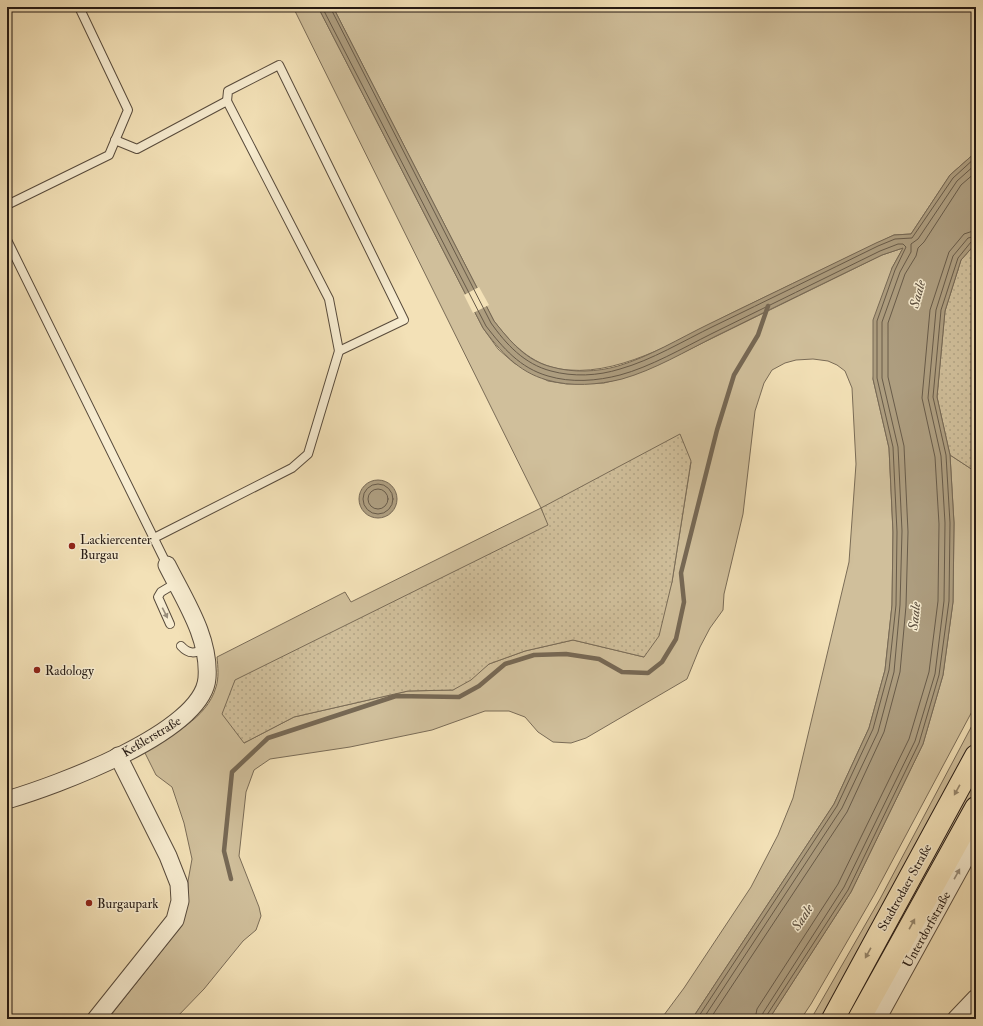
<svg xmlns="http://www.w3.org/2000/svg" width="983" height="1026" viewBox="0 0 983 1026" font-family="'IM FELL Double Pica',serif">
  <defs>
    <pattern id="garden-dots" width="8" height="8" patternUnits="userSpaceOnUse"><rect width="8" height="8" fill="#d0bf9b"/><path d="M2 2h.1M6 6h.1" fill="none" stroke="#b2a485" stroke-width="1.8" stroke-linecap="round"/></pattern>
  </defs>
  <rect width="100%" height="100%" fill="#f3e1b7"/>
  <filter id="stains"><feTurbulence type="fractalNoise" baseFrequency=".005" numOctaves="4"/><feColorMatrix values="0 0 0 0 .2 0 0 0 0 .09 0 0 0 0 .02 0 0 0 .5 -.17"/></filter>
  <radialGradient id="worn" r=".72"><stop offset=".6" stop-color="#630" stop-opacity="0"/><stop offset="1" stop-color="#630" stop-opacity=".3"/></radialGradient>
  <g fill="#d0bf9b" stroke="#7a6c57" fill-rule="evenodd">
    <path d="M293,7H318L483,328L498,349L514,363L548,381L567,384L604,383L623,378L680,354L882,255L903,248L892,268L873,379L889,448L893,532L892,605L885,670L869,728L834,804L692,1019H661L684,988L751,887L778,835L793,798L849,562L856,464L852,388L845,371L837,365L828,361L813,359L796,360L785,363L772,370L764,383L755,411L743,514L724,594L723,610L710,628L700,647L687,679L586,738L571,743L553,742L538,732L525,717L509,711H485L432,730L350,747L270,759L254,770L246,792L239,856L259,907L261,916L256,930L243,941L204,989L175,1019H108L182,925L188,902V881L192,859L184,823L172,787L156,775L144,751C171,735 207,719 216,687C219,678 218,667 217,657L345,592L351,602L541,508ZM691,462L672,582L644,657L573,640L525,651L489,664L453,690L408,691L294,717L244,743L549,525L541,508Z"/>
    <path d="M333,7H976V152L950,175L911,234L894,235C842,260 790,285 738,310C689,334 625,375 569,370C535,368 514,347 494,321Z"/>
    <path d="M950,455L976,472V704L874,895L811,1004L801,1019H769L851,892L923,744L943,675L953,602L954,523Z"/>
    <path d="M976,718V737L822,1019H811L880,899Z"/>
    <path d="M976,775V789L849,1019H842Z"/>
  </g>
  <g fill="url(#garden-dots)" stroke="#7a6c57">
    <path d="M976,243V472L950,455L937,397L945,311L961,260Z"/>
    <path d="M680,434L691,461L672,582L659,636L644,657L573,640L525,651L489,664L471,680L453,690L408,691L294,717L244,743L222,714L235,680L548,525L541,508Z"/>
  </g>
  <g fill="#ad9d7f" stroke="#766854">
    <path d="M318,7H333L494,321C510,341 526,361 552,367C573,373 597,372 618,366C649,357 680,338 709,324C765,297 820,270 876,243L894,235L911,234L950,175L976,152V243L961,260L945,311L937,397L950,455L954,523L953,602L943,675L923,744L851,892L769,1019H692L834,804L869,728L885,670L892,605L893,532L889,448L873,379V320L892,268L903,248L882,255C826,282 771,309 716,336C686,351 654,370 622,379C598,385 571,387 547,380C518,372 500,351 483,328Z"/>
    <circle cx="378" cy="499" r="19"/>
  </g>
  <path fill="#f3e1b7" d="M479,287L489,305L473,313L464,295Z"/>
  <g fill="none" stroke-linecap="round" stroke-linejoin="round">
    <g stroke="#685b49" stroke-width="1">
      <path d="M322,7L486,326C503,348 520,368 548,376C571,383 597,381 620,375C650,367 683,348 711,334C767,306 824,279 880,251L898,244H903L906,247L895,270L877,321V378L893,447L897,532L896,605L889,670L873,729L837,806L697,1019"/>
      <path d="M330,7L491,323C506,344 524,364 551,371C573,377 598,376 620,369C652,360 683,341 714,326C768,300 823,273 878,246L895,239L912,238L953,178L976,157"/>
      <circle cx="378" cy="499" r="15"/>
      <circle cx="378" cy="499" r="10"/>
      <path d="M703,1019L842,808L878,732L894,672L900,605L902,531L898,447L882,378V322L900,272L911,252V244L918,239L957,181L976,164"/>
      <path d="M710,1019L847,812L884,732L900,672L906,606L908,532L904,446L888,377V323L905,274L916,256L918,248L924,242L961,185L976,172"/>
      <path d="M755,1019L757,1009L838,884L909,739L929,672L938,601L939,524L935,457L922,398L930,310L949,252L964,234L976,230"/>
      <path d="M761,1019L763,1013L844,887L915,741L935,674L944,601L945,523L941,456L928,398L936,310L953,256L968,238L976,236"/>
      <path d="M766,1019L767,1015L848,890L919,743L939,675L949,601L950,523L946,455L933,397L941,310L958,258L971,242L976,241"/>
    </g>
    <path stroke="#766854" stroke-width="4.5" d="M231,879L224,851L232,772L268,738L396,696L459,697L479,686L505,664L534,655L566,654L599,659L622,672L648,673L662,662L676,639L684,602L681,573L717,430L734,375L758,335L768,306"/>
    <defs>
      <g id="service">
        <path d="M227,101L228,91L279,65L404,320L339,351"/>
        <path d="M115,140L137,149L227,101L329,299L339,351L308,454L292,468L154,538"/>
        <path d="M7,205L109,155L128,110L79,7"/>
        <path d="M7,240L167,565"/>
        <path d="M170,624L158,597L161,592L176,583"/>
        <path d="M181,646C189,655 195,653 206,649"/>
      </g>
      <g id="minor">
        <path d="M7,800C54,786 203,733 207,678C210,638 185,601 167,565"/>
        <path d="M96,1019L175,920L180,901L179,884L168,856L118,756"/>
        <path d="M877,1019L976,839"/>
        <path d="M956,1019L976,998"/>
        <path d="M975,1019L976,1018"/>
      </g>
      <g id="primary">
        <path d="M833,1019L976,756"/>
        <path d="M859,1019L976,808"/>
      </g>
    </defs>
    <use href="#service" stroke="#584b3c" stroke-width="10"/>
    <use href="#minor" stroke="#584b3c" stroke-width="19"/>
    <use href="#primary" stroke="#241913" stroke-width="24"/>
    <use href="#service" stroke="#f7ecd0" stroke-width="8"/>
    <use href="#minor" stroke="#f7ecd0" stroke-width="17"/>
    <use href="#primary" stroke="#f3e1b7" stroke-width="22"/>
  </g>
  <defs><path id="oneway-solid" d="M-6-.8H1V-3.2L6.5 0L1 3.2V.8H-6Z"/></defs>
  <g fill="#988d7b">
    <use href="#oneway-solid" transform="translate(165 613) rotate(63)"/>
    <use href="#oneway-solid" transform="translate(957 874) rotate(-61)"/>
  </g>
  <g fill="#96876d">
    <use href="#oneway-solid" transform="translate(957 790) rotate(119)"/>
    <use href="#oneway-solid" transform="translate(912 924) rotate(-61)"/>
    <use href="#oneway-solid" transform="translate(868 953) rotate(119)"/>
  </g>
  <g fill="#8f2418" stroke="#f7ecd0" stroke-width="1.5">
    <circle cx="72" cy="546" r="4"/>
    <circle cx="37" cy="670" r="4"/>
    <circle cx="89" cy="903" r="4"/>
  </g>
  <g text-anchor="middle" stroke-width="3" stroke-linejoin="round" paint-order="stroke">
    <g font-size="13" fill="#241913" stroke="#f7ecd0" text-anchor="start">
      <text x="80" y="544">Lackiercenter<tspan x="80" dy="15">Burgau</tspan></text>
      <text x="45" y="675">Radology</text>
      <text x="97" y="908">Burgaupark</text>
    </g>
    <g font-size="13" fill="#241913" stroke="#f7ecd0">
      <text transform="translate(151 736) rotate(-31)" y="5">Keßlerstraße</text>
      <text transform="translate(904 887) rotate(-61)" y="5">Stadtrodaer Straße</text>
      <text transform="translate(926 929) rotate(-61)" y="5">Unterdorfstraße</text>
    </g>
    <g font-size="14" font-style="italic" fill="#5b4e3e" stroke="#f7ecd0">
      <text transform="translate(917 294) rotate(-75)" y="5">Saale</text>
      <text transform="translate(914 616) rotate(-84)" y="5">Saale</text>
      <text transform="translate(802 917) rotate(-57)" y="5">Saale</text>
    </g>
  </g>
  <rect width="983" height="1026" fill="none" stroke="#f3e1b7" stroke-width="24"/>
  <rect x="8" y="8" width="967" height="1010" fill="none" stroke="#241913" stroke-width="2"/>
  <rect x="12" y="12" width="959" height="1002" fill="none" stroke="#241913"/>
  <rect width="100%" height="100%" filter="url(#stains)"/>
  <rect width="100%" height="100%" fill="url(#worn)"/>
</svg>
